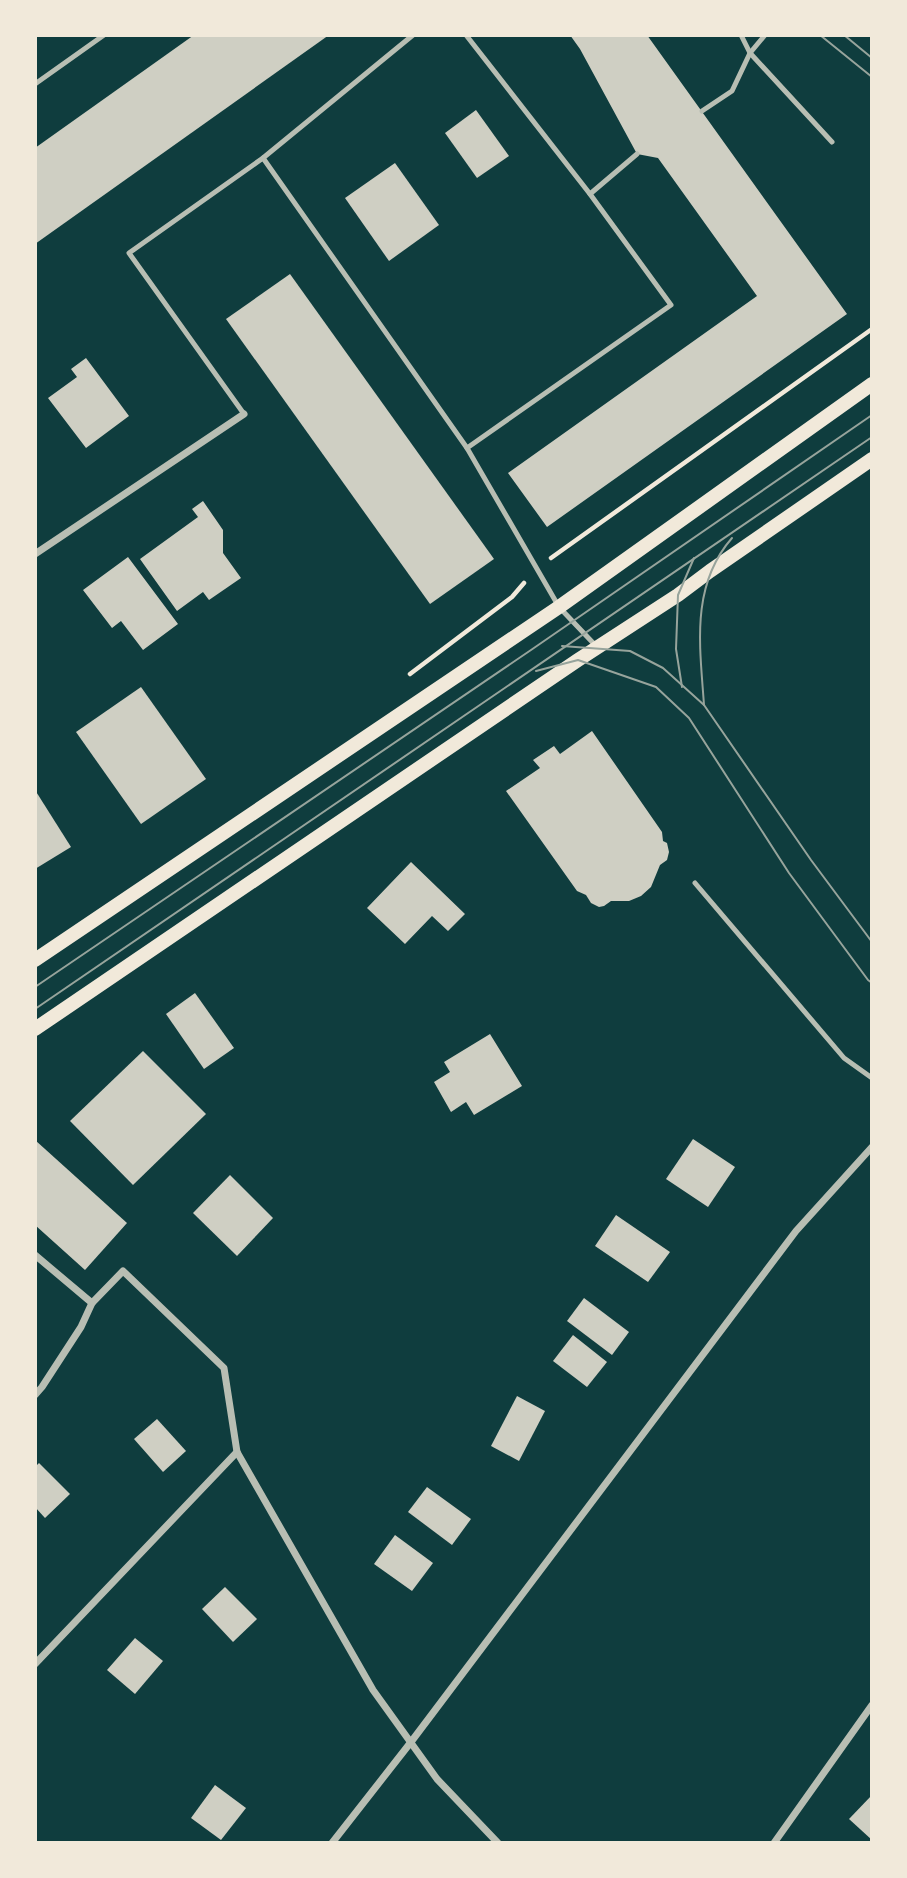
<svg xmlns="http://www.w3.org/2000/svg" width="907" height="1878" viewBox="0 0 907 1878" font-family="Raleway,sans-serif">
  <rect width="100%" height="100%" fill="#0f3d3e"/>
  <g fill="#cfcfc3">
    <path d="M194,35H329L35,244V148Z"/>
    <path d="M570,35H647L847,314L547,527L508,473L757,296L658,158L637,154L580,49Z"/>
    <path d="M476,110L509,156L477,178L445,133Z"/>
    <path d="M395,163L439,225L389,261L345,198Z"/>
    <path d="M290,274L494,559L430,604L226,319Z"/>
    <path d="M86,358L129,416L86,448L48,398L77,377L71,369Z"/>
    <path d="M203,501L223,530V553L241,578L209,600L203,592L177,611L140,559L198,517L192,509Z"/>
    <path d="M128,557L178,624L143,650L121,621L112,628L83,590Z"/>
    <path d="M141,687L206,779L141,824L76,732Z"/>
    <path d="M592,731L662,832L663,841L667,843L669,852L667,860L660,865L651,887L641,896L629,901H611L604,906L599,907L591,903L586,895L577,891L506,791L540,768L533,760L554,746L560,754Z"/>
    <path d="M35,790L71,847L35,869Z"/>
    <path d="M411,862L465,914L448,931L432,916L405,944L367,908Z"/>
    <path d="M195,993L234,1048L204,1069L166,1014Z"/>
    <path d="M490,1034L522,1086L474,1115L466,1102L451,1112L434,1082L450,1072L444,1062Z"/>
    <path d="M143,1051L206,1114L133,1185L70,1121Z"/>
    <path d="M693,1139L735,1167L708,1207L666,1179Z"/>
    <path d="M35,1140L127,1223L85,1270L35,1225Z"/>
    <path d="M230,1175L273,1218L237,1256L193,1213Z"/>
    <path d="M616,1215L670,1252L648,1282L595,1246Z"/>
    <path d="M584,1298L629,1332L612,1355L567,1321Z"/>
    <path d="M573,1335L607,1362L587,1387L553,1361Z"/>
    <path d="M517,1396L545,1411L519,1461L491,1446Z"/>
    <path d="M157,1419L186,1451L163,1472L134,1439Z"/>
    <path d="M39,1463L70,1494L45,1518L35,1507V1467Z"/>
    <path d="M427,1487L471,1519L452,1545L408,1512Z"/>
    <path d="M395,1535L433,1563L412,1591L374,1564Z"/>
    <path d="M225,1587L257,1619L233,1642L202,1609Z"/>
    <path d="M135,1638L163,1661L135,1694L107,1670Z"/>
    <path d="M215,1785L246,1808L221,1840L191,1818Z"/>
    <path d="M872,1795V1840L849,1819Z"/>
  </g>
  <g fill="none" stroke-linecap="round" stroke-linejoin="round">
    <g stroke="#f1e9da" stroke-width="4.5">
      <path d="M551,558L872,329"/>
      <path d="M410,674L512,597L524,583"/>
    </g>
    <g stroke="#b8beb3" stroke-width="5">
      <path d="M466,35L590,194L637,154"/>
      <path d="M741,35L750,53L832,142"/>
      <path d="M35,84L104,35"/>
      <path d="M702,111L732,91L750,53L765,35"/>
      <path d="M263,158L467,448L559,607L596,646"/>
      <path d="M244,414L129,253L263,158L413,35"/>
      <path d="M467,448L671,305L590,194"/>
      <path d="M695,883L844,1058L872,1078"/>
    </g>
    <g stroke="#b8beb3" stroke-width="7">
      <path d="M35,554L244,414"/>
      <path d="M35,1255L92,1303"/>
      <path d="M35,1395L42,1387L81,1327L92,1303L123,1271L224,1368L237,1452L373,1690L437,1779L498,1843"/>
      <path d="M35,1664L237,1452"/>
      <path d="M332,1843L411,1742L796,1231L872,1147"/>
      <path d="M774,1843L872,1705"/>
    </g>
    <g stroke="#f1e9da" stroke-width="14">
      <path d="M35,960L559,607L872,384"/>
      <path d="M35,1029L578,660L678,595L710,571L872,459"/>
    </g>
    <g stroke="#97a49c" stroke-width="2">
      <path d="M820,35L872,77"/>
      <path d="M844,35L872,58"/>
      <path d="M562,646L630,651L663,668L704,705L811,860L872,942"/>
      <path d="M536,671L578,660L656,687L689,718L789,873L868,980L872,983"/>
      <path d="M682,687L676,649L678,595L694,558"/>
      <path d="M704,705C700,647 690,586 732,538"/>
      <path d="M35,987L531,650L872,415"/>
      <path d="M35,1009L872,437"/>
    </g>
  </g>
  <rect width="907" height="1878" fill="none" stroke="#f1e9da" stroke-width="74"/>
</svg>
